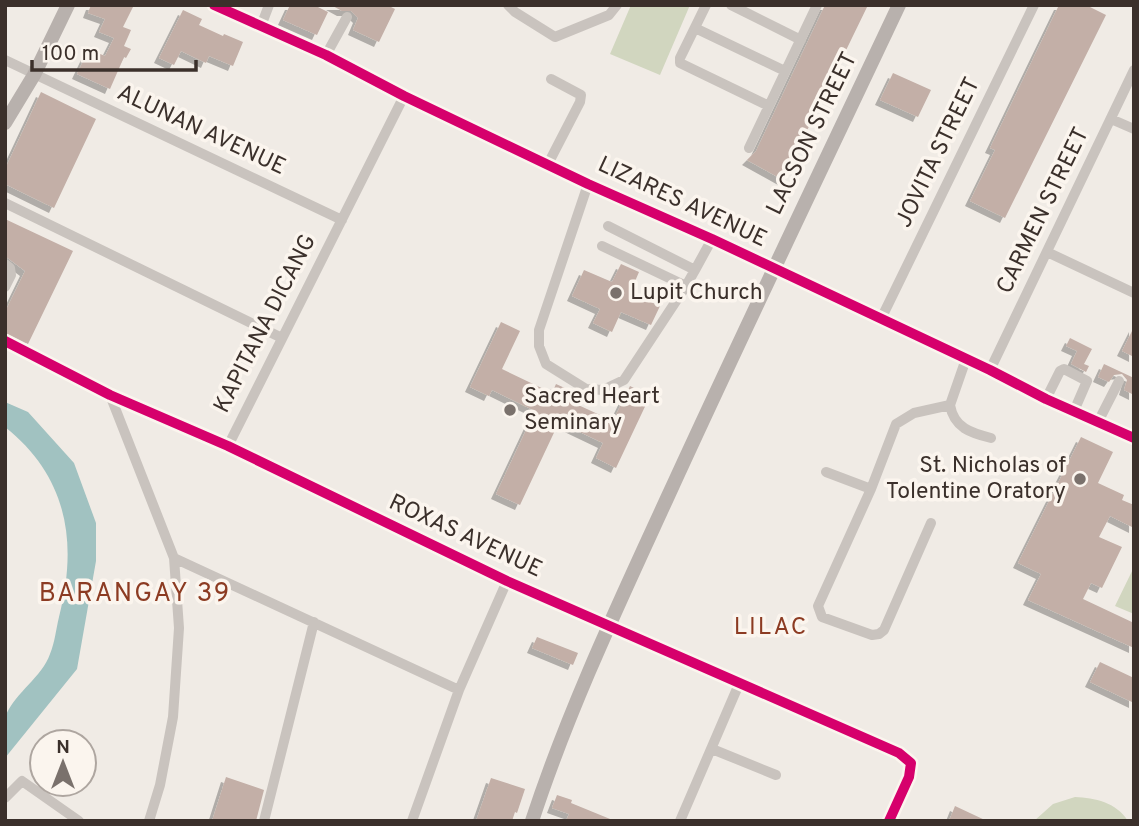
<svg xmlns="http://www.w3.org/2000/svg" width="1139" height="826" font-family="Overpass,sans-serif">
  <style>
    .green { fill: #d1d6bf }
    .water { fill: #a1c2c1 }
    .building { fill: #c3afa7; filter: url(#shadow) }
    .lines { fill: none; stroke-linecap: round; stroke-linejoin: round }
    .minor { stroke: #c9c3be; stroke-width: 10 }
    .major { stroke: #b8b1ad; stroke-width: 14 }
    .cycleway-casing { stroke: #fbf5ee; stroke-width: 15 }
    .cycleway { stroke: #d6006c; stroke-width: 10 }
    .poi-dot { fill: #7a716c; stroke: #fbf5ee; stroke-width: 2.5 }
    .labels { text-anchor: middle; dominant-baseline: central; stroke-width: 7; stroke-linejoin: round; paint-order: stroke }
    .street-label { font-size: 23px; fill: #3b302b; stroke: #fbf5ee }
    .poi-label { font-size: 23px; fill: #3b302b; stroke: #fbf5ee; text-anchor: start }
    .neighbourhood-label { font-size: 24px; letter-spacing: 2px; fill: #8c3b22; stroke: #fbf5ee }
    .quarter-label { font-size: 26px; letter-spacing: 2px; fill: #8c3b22; stroke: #fbf5ee }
  </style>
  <defs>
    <filter id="shadow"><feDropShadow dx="-5" dy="5" stdDeviation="0" flood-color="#0004"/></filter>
  </defs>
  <rect width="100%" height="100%" fill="#f0ebe5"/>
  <path class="green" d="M631 5H690L660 75 610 54Z
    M1134 567V614L1115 606Z
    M1075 797C1095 798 1116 802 1128 821H1034L1053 804Z"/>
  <path class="water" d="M5 402 28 412 74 463 96 523V561L77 669 5 758C5 746 2 725 6 715 16 692 42 677 50 654 55 642 56 629 59 617 78 543 68 477 5 427Z"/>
  <path class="building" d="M91 5H134L123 27 131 30 124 46 131 49 126 58 124 57 110 89 77 74 86 55 90 57 93 51 105 56 114 38 99 32 105 19 88 13Z
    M290 5H314L328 12 317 35 283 20Z
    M331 5H387L395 9 379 42 353 30 358 18 351 11H342Z
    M825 5H868L783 180 747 160 756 151Z
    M1059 5H1086L1106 15 1005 218 970 201 995 150 990 148Z
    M183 10 202 19 199 25 223 36 224 34 243 42 233 66 209 56 206 63 181 51 174 65 159 58Z
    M893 73 931 90 918 117 880 100Z
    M41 92 96 119 54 208 5 184V169Z
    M5 219 73 251 28 344 5 333V312L25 271 5 256Z
    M621 264 639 272 630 293 660 306 651 325 621 312 612 332 593 323 600 309 572 296 584 270 612 282Z
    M501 322 520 331 502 369 552 393 556 384 567 389 563 398 613 421 630 386 650 396 616 468 596 458 603 443 559 422 520 505 496 494 535 411 492 390 489 396 470 387Z
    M1134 327V357L1122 351Z
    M1070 338 1092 349 1084 364 1089 366 1086 372 1071 364 1077 351 1066 346Z
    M1104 364 1134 378V395L1124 390 1127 380 1122 374 1114 375 1109 382 1098 377Z
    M1081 437 1113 452 1098 483 1124 495 1122 500 1134 505V528L1110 516 1099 537 1122 547 1102 588 1091 583 1083 599 1134 623V648L1028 600 1041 574 1018 563Z
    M537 637 578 653 573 665 532 648Z
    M1100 662 1134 678V703L1090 682Z
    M226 777 264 790 256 821H212Z
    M491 778 525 789 517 813 515 812 512 821H476Z
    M557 795 572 800 571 803 615 821H566L569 814 552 808Z
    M955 806 987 821H949Z"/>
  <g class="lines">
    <path class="minor" d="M214 5 326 55 404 96 588 184 712 239 990 370 1046 399 1134 438
      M508 5 515 12 555 37 609 15 617 5
      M706 5 680 58V63L769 106
      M731 5 801 40
      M261 26 269 5
      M695 28 785 71
      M326 55 347 17
      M5 60 342 220
      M1111 119 1134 129
      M749 148 817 5
      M548 164 580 102 581 95 551 79
      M588 184 539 330V346L546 364 586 389 603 390 624 380 686 286
      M5 203 282 338
      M608 226 695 270 712 239
      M602 246 686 286 695 270
      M1047 252 1134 293
      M5 264 10 268 11 275 5 287
      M881 319 1034 5
      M5 341 110 395 228 446 507 581 899 753 911 763 909 777 889 821
      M990 370 1134 70
      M110 395 174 558 179 628 173 717 160 785 149 821
      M1046 399 1060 371 1064 369 1087 381 1074 411
      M950 405C954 428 971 433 991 438
      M1098 422 1119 381
      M228 446 404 96
      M826 472 871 489
      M931 523 884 630 879 634 872 635 822 617 818 606 871 489 896 424 914 413 950 405 966 359
      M174 558 459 690
      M712 749 776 775
      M5 798 22 781 79 821
      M264 821 314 622
      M412 821 459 690 507 581
      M680 821 739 684"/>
    <path class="major" d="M5 123 34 75 68 5
      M532 821C569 708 620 601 669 494 744 330 822 168 899 5"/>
    <g class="cycleway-casing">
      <path id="cycleway" d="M214 5 326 55 404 96 588 184 712 239 990 370 1046 399 1134 438
        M5 341 110 395 228 446 507 581 899 753 911 763 909 777 889 821"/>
    </g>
    <use href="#cycleway" class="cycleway"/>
  </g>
  <g class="poi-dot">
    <circle cx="616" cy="293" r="7"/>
    <circle cx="510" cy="410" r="7"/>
    <circle cx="1080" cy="479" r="7"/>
  </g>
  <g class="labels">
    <g class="street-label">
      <text transform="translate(201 131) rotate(25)">ALUNAN AVENUE</text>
      <text transform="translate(813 134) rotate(-64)">LACSON STREET</text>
      <text transform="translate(939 153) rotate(-64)">JOVITA STREET</text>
      <text transform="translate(682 203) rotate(25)">LIZARES AVENUE</text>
      <text transform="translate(1044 211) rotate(-64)">CARMEN STREET</text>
      <text transform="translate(266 324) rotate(-63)">KAPITANA DICANG</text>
      <text transform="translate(465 537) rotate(25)">ROXAS AVENUE</text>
    </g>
    <g class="poi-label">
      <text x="630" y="293">Lupit Church</text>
      <text x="524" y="397">Sacred Heart<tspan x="524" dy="26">Seminary</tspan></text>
      <text x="1066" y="466" text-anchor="end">St. Nicholas of<tspan x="1066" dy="26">Tolentine Oratory</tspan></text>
    </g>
    <g class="neighbourhood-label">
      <text x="771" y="628">LILAC</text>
    </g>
    <g class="quarter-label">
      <text x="135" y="594">BARANGAY 39</text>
    </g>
  </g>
  <rect width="1139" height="826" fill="none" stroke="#3b302b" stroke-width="14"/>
  <g transform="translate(63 763)"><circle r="33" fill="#fbf5ee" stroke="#aea6a0" stroke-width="2"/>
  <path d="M0-5L12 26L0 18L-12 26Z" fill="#7a716c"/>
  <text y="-10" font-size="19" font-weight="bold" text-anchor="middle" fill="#3b302b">N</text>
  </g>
  <path d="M32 60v10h164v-10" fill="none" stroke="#3b302b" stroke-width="3.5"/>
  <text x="42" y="60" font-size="21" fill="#3b302b" stroke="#fbf5ee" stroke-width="5" paint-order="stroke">100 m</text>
</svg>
